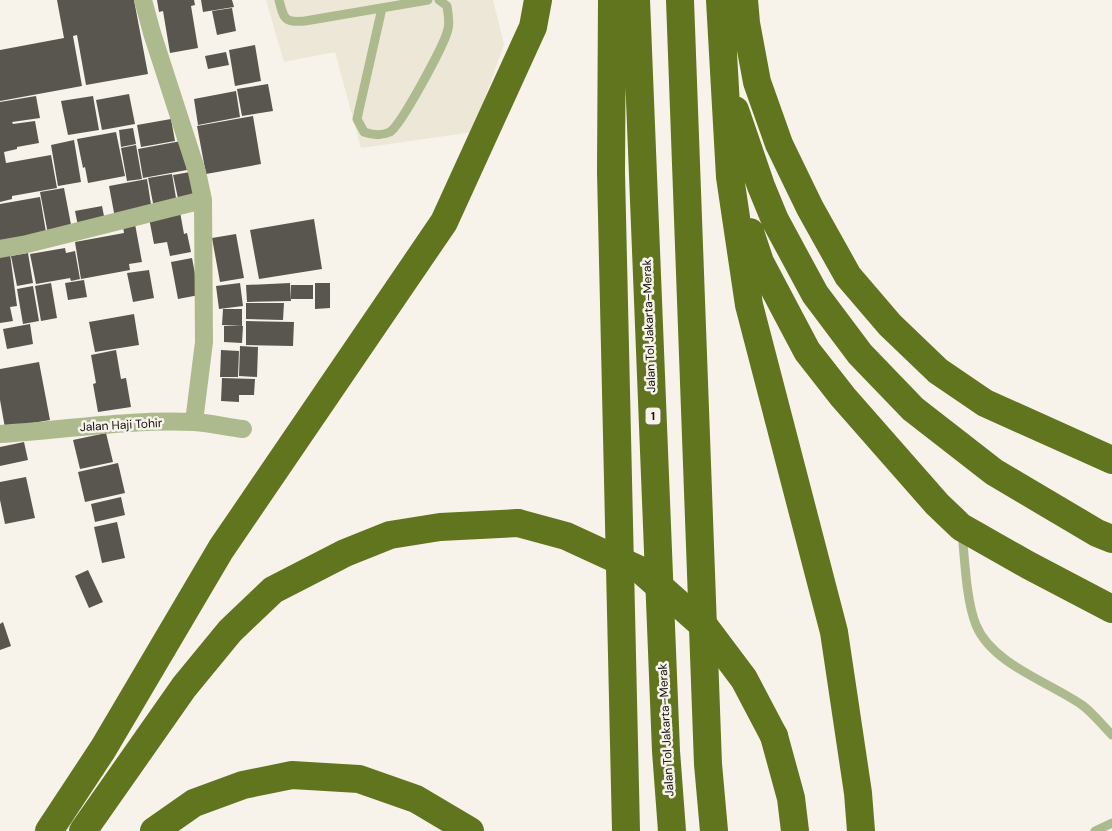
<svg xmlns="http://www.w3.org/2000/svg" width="1112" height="831" font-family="'DM Sans',sans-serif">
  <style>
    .built { fill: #ede7d7 }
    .building { fill: #59564f }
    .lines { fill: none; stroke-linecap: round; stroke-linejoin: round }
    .lane { stroke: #adba8d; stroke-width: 9 }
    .street { stroke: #adba8d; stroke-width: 18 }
    .highway { stroke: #61741e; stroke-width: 28 }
    .highway-bridge { stroke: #61741e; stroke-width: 28 }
    .labels { text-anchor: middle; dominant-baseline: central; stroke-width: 5; stroke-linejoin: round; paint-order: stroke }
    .shield { fill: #f7f3ea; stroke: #55534f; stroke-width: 1 }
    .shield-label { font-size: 11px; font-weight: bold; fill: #100f0c }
    .street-label { font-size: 12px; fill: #100f0c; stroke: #f7f3ea }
  </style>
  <rect width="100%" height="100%" fill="#f7f3ea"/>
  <path class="built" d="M266 0H493L504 44 473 132 361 148 335 52 284 62Z"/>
  <path class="building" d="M57 0H134L148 74 86 85 77 35 73 36 82 86 0 101V50L64 38Z
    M157 0H194L195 5 191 6 198 48 170 53 163 11 159 12Z
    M201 0H232L234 7 203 12Z
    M232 8 236 31 217 35 212 11Z
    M255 45 261 81 235 86 229 50Z
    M226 52 229 65 208 69 205 56Z
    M268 84 273 111 242 116 237 89Z
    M236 91 240 117 198 125 194 99Z
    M129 94 135 124 102 130 96 100Z
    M36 96 40 118 12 122 13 124 35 121 39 143 17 147V149L4 152 6 163 51 155 57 188 12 196V199L0 202V102Z
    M93 96 99 130 68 135 61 101Z
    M253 116 261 164 206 174 197 126Z
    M171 119 175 141 141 147 137 125Z
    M133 128 136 144 121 147 119 130Z
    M116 132 125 176 88 183 85 167 83 168 77 139Z
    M74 140 81 182 58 186 51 145Z
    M181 141 187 170 143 178 138 149Z
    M136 145 142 179 127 181 121 148Z
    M190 172 195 200 179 203 173 175Z
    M172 174 177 204 154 208 148 178Z
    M147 179 152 211 115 218 109 186Z
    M64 188 72 230 48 234 40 192Z
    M40 197 47 238 0 246V204Z
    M102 206 105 221 78 226 75 211Z
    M180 212 184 234 187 233 191 252 170 256 167 242 154 244 149 218Z
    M314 219 322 269 259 279 250 230Z
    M135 224 142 262 129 264 130 270 81 279 75 242 124 233 123 226Z
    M236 234 244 278 220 282 212 238Z
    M65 248 66 253 75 251 80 279 71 281 70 278 36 284 30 254Z
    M28 253 33 283 17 286 11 256Z
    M10 254 17 306 10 307 13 321 0 323V256Z
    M192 258 199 295 178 299 171 262Z
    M149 270 154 298 133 302 127 273Z
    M84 280 87 297 68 300 65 283Z
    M51 283 57 318 41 321 35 286Z
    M240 283 243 306 219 309 216 286Z
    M290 283 291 301 247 302 246 285Z
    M315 283H330V308L315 309Z
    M291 285H313V299H291Z
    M33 286 39 321 23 324 17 289Z
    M246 303H284L283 320 246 319Z
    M223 309H242V326L222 325Z
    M134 314 139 345 95 352 89 322Z
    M246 321 294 322 293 346 246 345Z
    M30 324 33 344 7 349 3 329Z
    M224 326H243L242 343 224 342Z
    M240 346 258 347 257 377 239 376Z
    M116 350 121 379 126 378 131 407 98 412 93 384 96 383 91 355Z
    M221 350 239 351 238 377H220Z
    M39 362 50 420 5 428 0 400V369Z
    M222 378 255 379 254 395H239V402L221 401Z
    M106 433 113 462 80 469 73 440Z
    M24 442 28 460 0 466V447Z
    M118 463 125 493 85 502 78 472Z
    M26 477 35 518 5 524 0 500V482Z
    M121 497 125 515 95 522 91 504Z
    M117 522 125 558 102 563 94 527Z
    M88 570 103 602 89 608 75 576Z
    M3 622 11 646 0 650V624Z"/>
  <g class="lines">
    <path class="lane" d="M279 0C284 19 284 23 305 21L428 0
      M382 8 357 119 364 132C372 135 381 136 390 132 401 125 445 44 448 29 450 22 448 14 447 6L439 0
      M962 533C965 560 966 600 976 625 992 664 1049 682 1082 705 1093 713 1102 725 1112 735
      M1095 831 1112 823"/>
    <path class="street" d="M143 0 152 33 197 172 203 200 204 342 194 422
      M0 249 27 244 203 200
      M0 434C64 430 129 419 194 422 210 423 227 427 243 429"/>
    <path class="highway" d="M612 0 611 172 626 831
      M636 0 666 751 672 831
      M680 0 708 764 714 831
      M720 0 730 177 749 305 834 632 858 793 861 831
      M744 0 746 23 757 82 779 144 810 208 848 276 890 325 938 371 985 403 1112 460
      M735 110 761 186 775 220 815 294 860 354 913 409 994 472 1097 533 1112 539
      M750 232 760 262 807 351 843 397 937 504 961 527 1028 565 1112 609
      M774 736 791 798 795 831
      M49 831 103 749 221 549 444 222 533 27 538 0
      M83 831 184 687 230 631 273 590 345 553 390 535 440 527 518 523
      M154 831 194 803 243 785 292 775 359 779 416 799 470 831"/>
    <path class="highway-bridge" d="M518 523 566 536 642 571 705 627 744 679 774 736"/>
  </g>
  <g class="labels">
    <rect class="shield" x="645.5" y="407.5" width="15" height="17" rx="4"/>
    <g class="shield-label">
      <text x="653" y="416">1</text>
    </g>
    <g class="street-label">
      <text transform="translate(649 326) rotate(-92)">Jalan Tol Jakarta–Merak</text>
      <text transform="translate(121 425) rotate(-3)">Jalan Haji Tohir</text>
      <text transform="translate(666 730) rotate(-93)">Jalan Tol Jakarta–Merak</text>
    </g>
  </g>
</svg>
